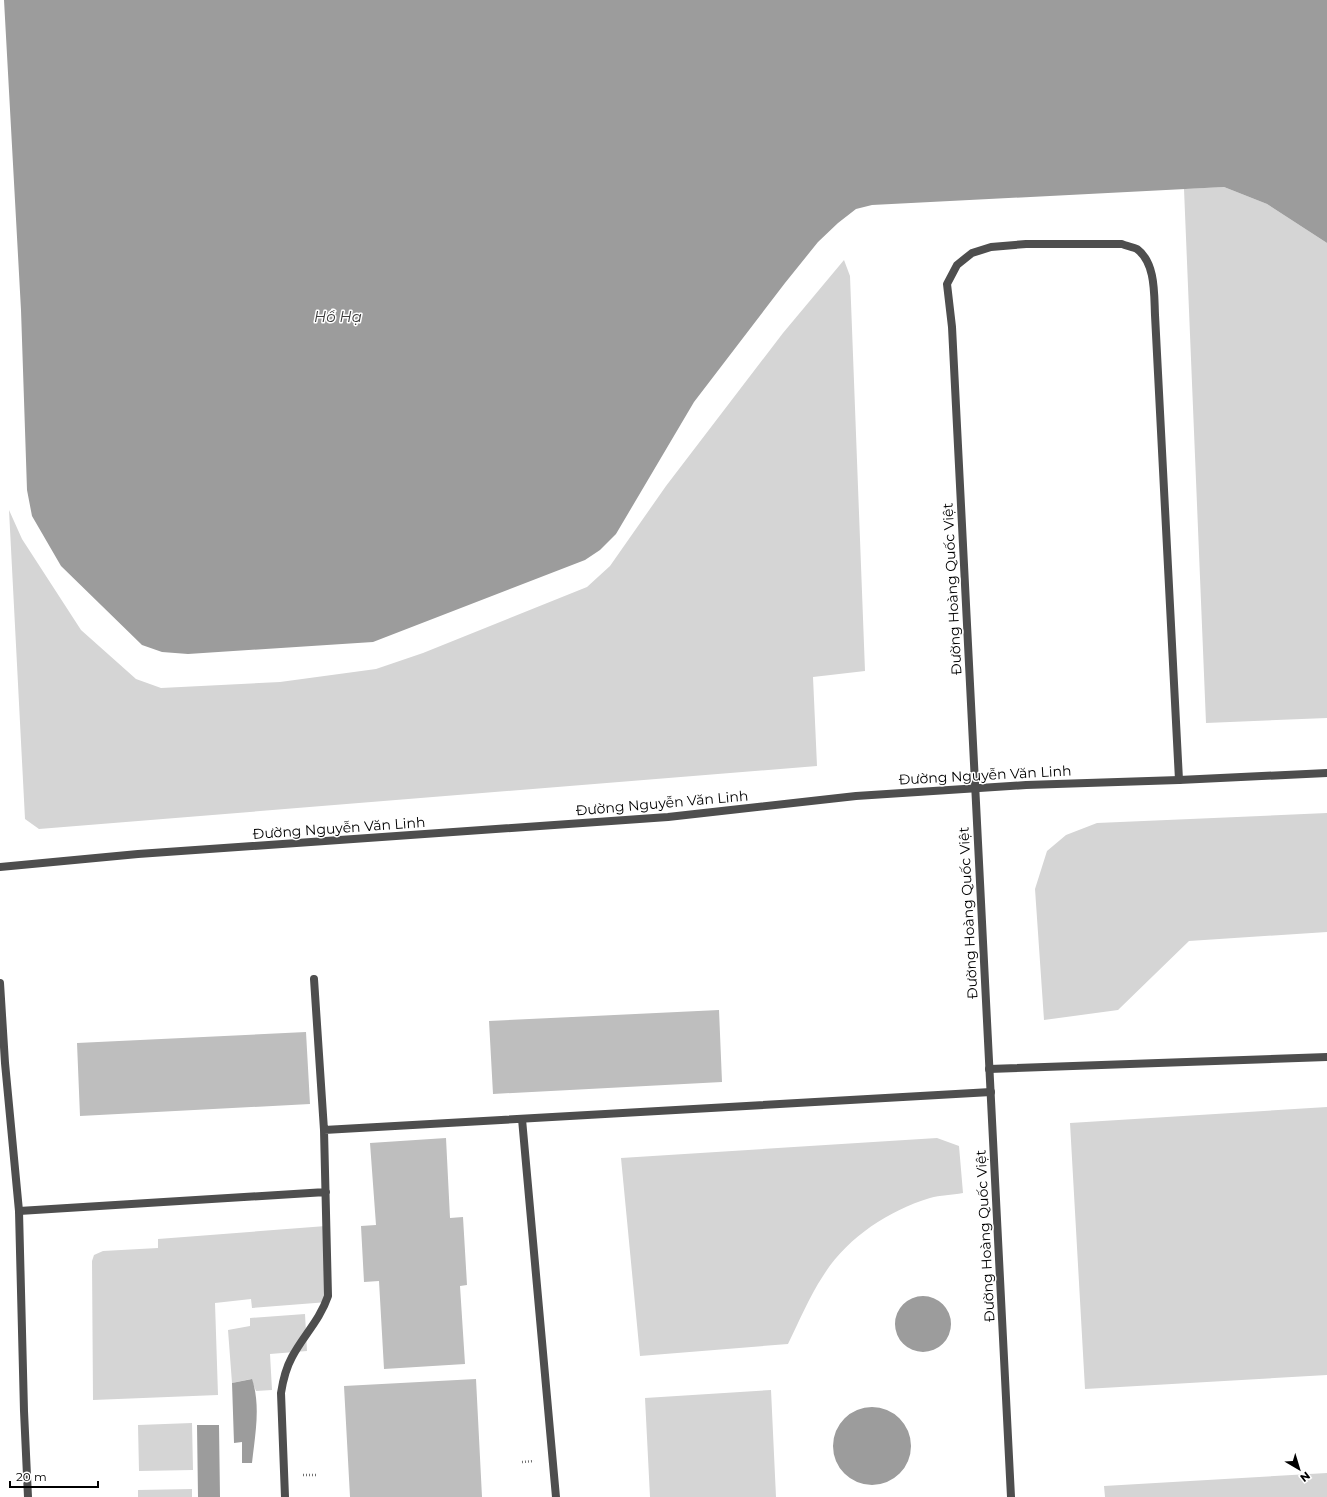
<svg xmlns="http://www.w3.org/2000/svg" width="1327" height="1497" font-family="Montserrat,sans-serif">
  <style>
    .green { fill: #d5d5d5 }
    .water { fill: #9c9c9c }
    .building { fill: #bebebe }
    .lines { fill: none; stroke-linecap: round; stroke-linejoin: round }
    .path { stroke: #707070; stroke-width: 2.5; stroke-dasharray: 1 2; stroke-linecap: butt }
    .service { stroke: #4e4e4e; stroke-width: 8 }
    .minor { stroke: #4e4e4e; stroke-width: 8 }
    .tertiary { stroke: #4e4e4e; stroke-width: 8 }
    .labels { text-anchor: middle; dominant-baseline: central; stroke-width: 3; stroke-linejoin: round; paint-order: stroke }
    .street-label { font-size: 14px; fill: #000; stroke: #fff }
    .water-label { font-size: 15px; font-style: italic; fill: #3d3d3d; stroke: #fff }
  </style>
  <rect width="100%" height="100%" fill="#fff"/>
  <path class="green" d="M1224 187 1267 204 1327 243V718L1206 723 1184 189Z
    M844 260 850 276 865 671 813 677 817 766 39 829 25 819 9 510 22 539 81 630 136 679 161 688 280 682 376 669 423 653 587 587 610 566 666 486 783 333Z
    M1327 813V932L1189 941 1118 1010 1044 1020 1035 889 1047 851 1066 835 1097 823Z
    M1327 1107V1375L1085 1389 1070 1123Z
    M937 1138 959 1146 963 1193C952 1195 940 1195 930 1198 887 1211 846 1239 823 1276 809 1297 799 1322 788 1344L640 1356 621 1158Z
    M326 1226 328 1302 252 1308 251 1299 215 1303 218 1395 93 1400 92 1261 94 1255 103 1251 158 1248V1239Z
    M305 1314 307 1351 270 1354 272 1390 256 1391 251 1379 232 1383 228 1330 250 1326V1318Z
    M771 1390 776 1497H650L645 1398Z
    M192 1423 193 1470 139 1471 138 1425Z
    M1327 1473V1497H1105L1104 1486Z
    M192 1489V1497H138V1490Z"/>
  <path class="water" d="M4 0H1327V243L1267 204 1224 187 872 205 856 209 838 223 818 242 785 283 694 402 616 534 600 550 585 560 373 642 188 654 162 652 142 645 61 566 32 516 27 490 21 310Z
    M895 1324a28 28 0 1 1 56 0a28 28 0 1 1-56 0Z
    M252 1379C261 1406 255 1435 252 1463H242V1442L234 1443 232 1383Z
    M833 1446a39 39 0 1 1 78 0a39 39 0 1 1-78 0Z
    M197 1425H219L220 1497H198Z"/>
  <path class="building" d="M719 1010 722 1082 493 1094 489 1021Z
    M306 1032 310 1104 80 1116 77 1043Z
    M446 1138 450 1218 463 1217 467 1285 460 1286 465 1364 384 1369 379 1281 364 1282 361 1226 376 1225 370 1143Z
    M476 1379 482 1497H350L344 1386Z"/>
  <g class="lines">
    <path class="path" d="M522 1462 534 1461
      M303 1475H316"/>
    <path class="service" d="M989 1069 1327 1057
      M522 1119 556 1497
      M324 1130 991 1092
      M19 1211 326 1192
      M285 1497 281 1393C283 1380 286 1368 292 1357 303 1336 320 1320 328 1296L324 1130 314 979"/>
    <path class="minor" d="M0 983 5 1063 19 1211 24 1411 28 1497
      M1011 1497 952 327 947 284 957 265 972 253 991 247 1026 244H1122C1126 246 1133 247 1137 249 1156 263 1154 295 1155 315L1179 780"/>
    <path class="tertiary" d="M0 867 138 854 668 817 856 796 1026 785 1179 780 1327 773"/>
  </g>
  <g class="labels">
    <g class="street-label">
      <text transform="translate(952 589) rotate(-93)">Đường Hoàng Quốc Việt</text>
      <text transform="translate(985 775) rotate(-3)">Đường Nguyễn Văn Linh</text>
      <text transform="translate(662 803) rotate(-5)">Đường Nguyễn Văn Linh</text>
      <text transform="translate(339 828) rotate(-4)">Đường Nguyễn Văn Linh</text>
      <text transform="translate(968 913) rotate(-93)">Đường Hoàng Quốc Việt</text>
      <text transform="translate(985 1236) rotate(-93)">Đường Hoàng Quốc Việt</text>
    </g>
    <g class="water-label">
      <text x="338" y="316">Hồ Hạ</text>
    </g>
  </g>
  <g transform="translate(1299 1469) rotate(142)" stroke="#ffffff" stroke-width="3" paint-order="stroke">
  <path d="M0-3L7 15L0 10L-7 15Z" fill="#000000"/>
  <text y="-6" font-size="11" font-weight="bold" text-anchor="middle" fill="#000000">N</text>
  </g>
  <path d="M10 1481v6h88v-6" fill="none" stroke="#000000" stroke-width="2"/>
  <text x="16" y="1481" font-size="12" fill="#000000" stroke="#ffffff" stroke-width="3" paint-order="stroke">20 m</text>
</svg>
